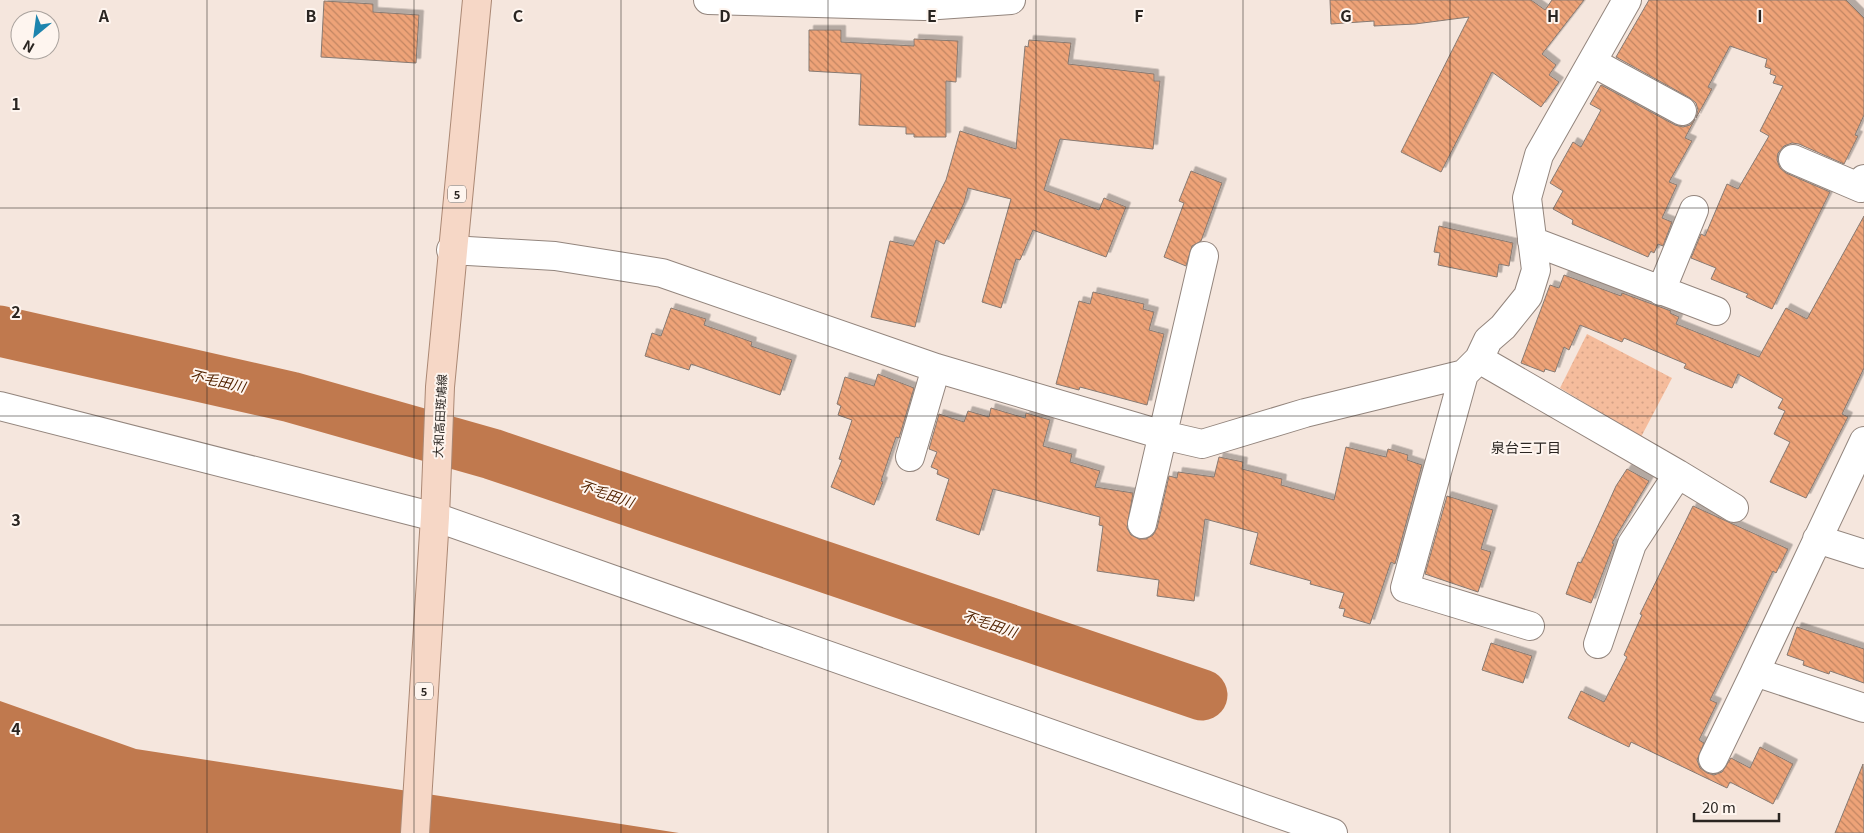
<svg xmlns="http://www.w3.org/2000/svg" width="1864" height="833" font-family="Georgia,'Noto Sans JP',serif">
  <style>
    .park { fill: url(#park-dots) }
    .water { fill: #c0794e }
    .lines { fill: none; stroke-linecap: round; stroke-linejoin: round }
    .river { stroke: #c0794e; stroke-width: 51 }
    .building { fill: url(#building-back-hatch); stroke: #877a72; filter: url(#shadow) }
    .minor-casing { stroke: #93857d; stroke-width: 30 }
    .tertiary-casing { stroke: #93857d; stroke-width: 30 }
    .primary-casing { stroke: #ab8874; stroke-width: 30 }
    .minor { stroke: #fff; stroke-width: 28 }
    .tertiary { stroke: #fff; stroke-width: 28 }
    .primary { stroke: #f6d7c6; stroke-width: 28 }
    .grid { fill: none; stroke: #2a2521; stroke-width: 1; stroke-opacity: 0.55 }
    .labels { text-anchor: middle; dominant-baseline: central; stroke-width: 4; stroke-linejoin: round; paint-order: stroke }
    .shield { fill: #fef5ef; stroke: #6a635f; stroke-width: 1 }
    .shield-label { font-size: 11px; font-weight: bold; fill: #2a2521 }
    .street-label { font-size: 12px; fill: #2a2521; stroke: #fef5ef }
    .water-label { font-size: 14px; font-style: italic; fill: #542503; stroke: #fef5ef }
    .neighbourhood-label { font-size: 14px; fill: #2a2521; stroke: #fef5ef }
    .grid-label { font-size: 16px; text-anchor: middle; font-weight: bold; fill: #2a2521; stroke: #fef5ef; stroke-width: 4; stroke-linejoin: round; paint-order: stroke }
  </style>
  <defs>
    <pattern id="park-dots" width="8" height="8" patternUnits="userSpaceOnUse" patternTransform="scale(1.25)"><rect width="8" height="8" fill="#f5bc9c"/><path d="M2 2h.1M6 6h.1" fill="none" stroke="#d2a186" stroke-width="1.8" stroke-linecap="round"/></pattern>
    <pattern id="building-back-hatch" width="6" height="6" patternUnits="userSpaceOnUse" patternTransform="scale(1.25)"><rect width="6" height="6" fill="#eea378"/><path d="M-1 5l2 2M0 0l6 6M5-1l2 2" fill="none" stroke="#c18562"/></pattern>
    <filter id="shadow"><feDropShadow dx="4.5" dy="-4.5" stdDeviation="0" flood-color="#0004"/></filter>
  </defs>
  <rect width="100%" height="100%" fill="#f5e6dd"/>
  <path class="park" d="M1587 334 1672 378 1641 437 1560 388Z"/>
  <path class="water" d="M0 701 136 749 679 833H0Z"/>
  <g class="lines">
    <path class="river" d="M0 331 291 397 492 454 1202 695"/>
  </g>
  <path class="building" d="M1330 0H1531L1545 10 1552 0H1584L1542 54 1556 65 1549 75 1559 82 1541 107 1492 72 1441 172 1401 152 1469 17 1415 24 1374 26V21L1331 24Z
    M1649 0H1846L1864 18V115L1855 135 1858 136 1844 164 1799 144 1792 143 1784 146 1778 153 1777 160 1780 168 1786 173 1830 192 1772 309 1746 297 1748 294 1711 279 1716 268 1691 258 1701 234 1705 236 1727 184 1738 189 1769 136 1760 131 1783 86 1773 83 1776 76 1770 74 1771 69 1765 67 1767 59 1730 46 1708 87 1712 89 1696 118 1698 110 1696 103 1690 98 1616 57Z
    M324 1 373 4V12L419 15 416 63 321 57Z
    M809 30H841V42L914 46V39L958 41 956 82 946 81V137H914V134H906V127L859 125 861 74 809 71Z
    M1029 40 1071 43 1068 64 1154 74V81H1160L1153 149 1060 139 1044 190 1099 210 1104 198 1126 207 1106 257 1033 230 1020 260 1016 259 1001 308 982 302 1011 199 968 188 964 203 944 244 936 240 915 327 871 317 890 241 913 246 946 180 960 131 1016 149 1025 46 1028 47Z
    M1601 85 1675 125 1683 127 1690 125 1695 119 1685 138 1692 141 1669 182 1677 185 1662 218 1672 222 1663 246 1658 244 1654 253 1651 251 1648 257 1572 224 1573 220 1553 209 1563 191 1550 183 1573 142 1581 147 1601 110 1590 104Z
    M1191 171 1222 183 1201 241 1192 246 1186 266 1164 257 1184 203 1179 201Z
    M1864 216V368L1842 414 1848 417 1806 498 1770 482 1790 442 1774 434 1785 411 1778 408 1783 399 1738 374 1732 388 1684 368 1686 364 1624 338 1622 342 1580 325 1569 350 1564 347 1555 372 1545 369 1544 372 1521 363 1550 285 1559 288 1564 275 1621 296 1622 293 1671 311 1670 313 1679 317 1676 324 1759 357 1786 308 1807 319Z
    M1439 226 1513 243 1509 266 1499 264 1497 277 1438 265 1440 253 1434 252Z
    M1093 292 1144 304 1143 309 1154 312 1149 330 1164 334 1147 405 1080 387 1079 390 1056 384 1079 301 1090 304Z
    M671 308 706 319 704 325 752 342 751 346 792 360 780 395 691 364 689 370 645 356 652 333 661 336Z
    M878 374 914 388 899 438 896 437 881 481 883 482 874 505 831 487 842 460 839 459 852 420 838 415 841 406 837 404 845 377 874 386Z
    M991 408 1025 418 1026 413 1050 420 1043 446 1072 454 1070 462 1100 471 1095 487 1133 493 1127 528 1131 535 1139 539H1146L1153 535 1157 528 1169 476 1177 478 1178 472 1214 477 1219 457 1243 462 1242 469 1282 479 1281 485 1334 500 1346 447 1386 457 1388 449 1408 455 1407 460 1422 465 1395 564 1391 562 1370 624 1343 616 1345 609 1339 608 1344 593 1310 584 1311 581 1250 564 1258 533 1205 519 1194 601 1157 596 1159 580 1097 571 1103 526 1099 525 1100 517 993 489 979 535 936 520 949 479 937 474 938 470 931 467 937 452 929 449 939 414 964 422 968 411 989 417Z
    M1627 469 1649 481 1612 543 1614 544 1591 603 1566 594 1578 562 1581 563 1616 486Z
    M1447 496 1493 510 1481 549 1491 552 1478 592 1425 574Z
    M1693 506 1788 549 1776 573 1773 571 1710 700 1717 703 1699 740 1704 743 1697 760 1700 768 1707 773 1714 775 1722 772 1731 758 1750 768 1760 747 1793 764 1773 804 1730 782 1727 788 1631 742 1629 747 1568 718 1581 691 1604 702 1627 657 1624 655 1642 615 1640 614Z
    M1797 627 1864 649V683L1830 671 1829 674 1803 665 1804 661 1787 655Z
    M1491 643 1532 656 1523 683 1482 670Z
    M1863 764 1864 833H1835Z"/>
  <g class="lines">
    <g class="minor-casing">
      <path id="minor" d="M708 0 924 6 1011 0
        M1592 62 1682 111
        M1793 159 1861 188 1864 179
        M1532 241 1716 311
        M451 250 555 256 662 273 936 368 1163 435 1202 444 1305 413 1464 374
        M1661 291 1694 210
        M1479 359 1678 474 1632 544 1598 644
        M1864 441 1755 672 1864 708
        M910 457 936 368
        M1678 474 1734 508
        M1142 524 1204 256
        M1817 539 1864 554
        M1530 626 1405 588 1464 374 1479 359 1488 340 1503 327 1528 296 1536 270 1527 198 1539 155 1627 0
        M1713 759 1755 672"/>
    </g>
    <g class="tertiary-casing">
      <path id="tertiary" d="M0 406 435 517 1333 833"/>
    </g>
    <g class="primary-casing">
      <path id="primary" d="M415 833 435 517 440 387 477 0"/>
    </g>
    <use href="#minor" class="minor"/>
    <use href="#tertiary" class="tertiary"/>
    <use href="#primary" class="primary"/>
  </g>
  <path class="grid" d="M207 0V833M414 0V833M621 0V833M828 0V833M1036 0V833M1243 0V833M1450 0V833M1657 0V833M0 208H1864M0 416H1864M0 625H1864"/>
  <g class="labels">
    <g class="shield">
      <rect x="448" y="185.5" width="18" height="17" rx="4"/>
      <rect x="415" y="682.5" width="18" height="17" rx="4"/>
    </g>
    <g class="shield-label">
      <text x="457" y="194">5</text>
      <text x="424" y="691">5</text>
    </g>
    <g class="street-label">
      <text transform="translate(439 416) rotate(-87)">大和高田斑鳩線</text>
    </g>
    <g class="water-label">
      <text transform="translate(218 380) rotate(13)">不毛田川</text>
      <text transform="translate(607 493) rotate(19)">不毛田川</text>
      <text transform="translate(990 623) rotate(19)">不毛田川</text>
    </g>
    <g class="neighbourhood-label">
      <text x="1526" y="447">泉台三丁目</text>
    </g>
  </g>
  <g class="grid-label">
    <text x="104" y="22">A</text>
    <text x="311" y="22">B</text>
    <text x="518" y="22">C</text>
    <text x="725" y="22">D</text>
    <text x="932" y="22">E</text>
    <text x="1139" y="22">F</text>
    <text x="1346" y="22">G</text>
    <text x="1553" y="22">H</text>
    <text x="1760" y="22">I</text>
    <text x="16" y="110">1</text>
    <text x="16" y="318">2</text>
    <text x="16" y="526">3</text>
    <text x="16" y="735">4</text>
  </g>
  <g transform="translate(35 35) rotate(209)"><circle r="24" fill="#fef5ef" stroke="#a9a29d"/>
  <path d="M0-4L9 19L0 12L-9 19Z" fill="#1d84ae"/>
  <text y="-8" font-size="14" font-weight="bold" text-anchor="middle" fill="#2a2521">N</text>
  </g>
  <path d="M1694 813v8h85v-8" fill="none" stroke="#2a2521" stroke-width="2.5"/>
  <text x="1702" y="813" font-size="15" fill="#2a2521" stroke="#fef5ef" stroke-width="4" paint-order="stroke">20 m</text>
</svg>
